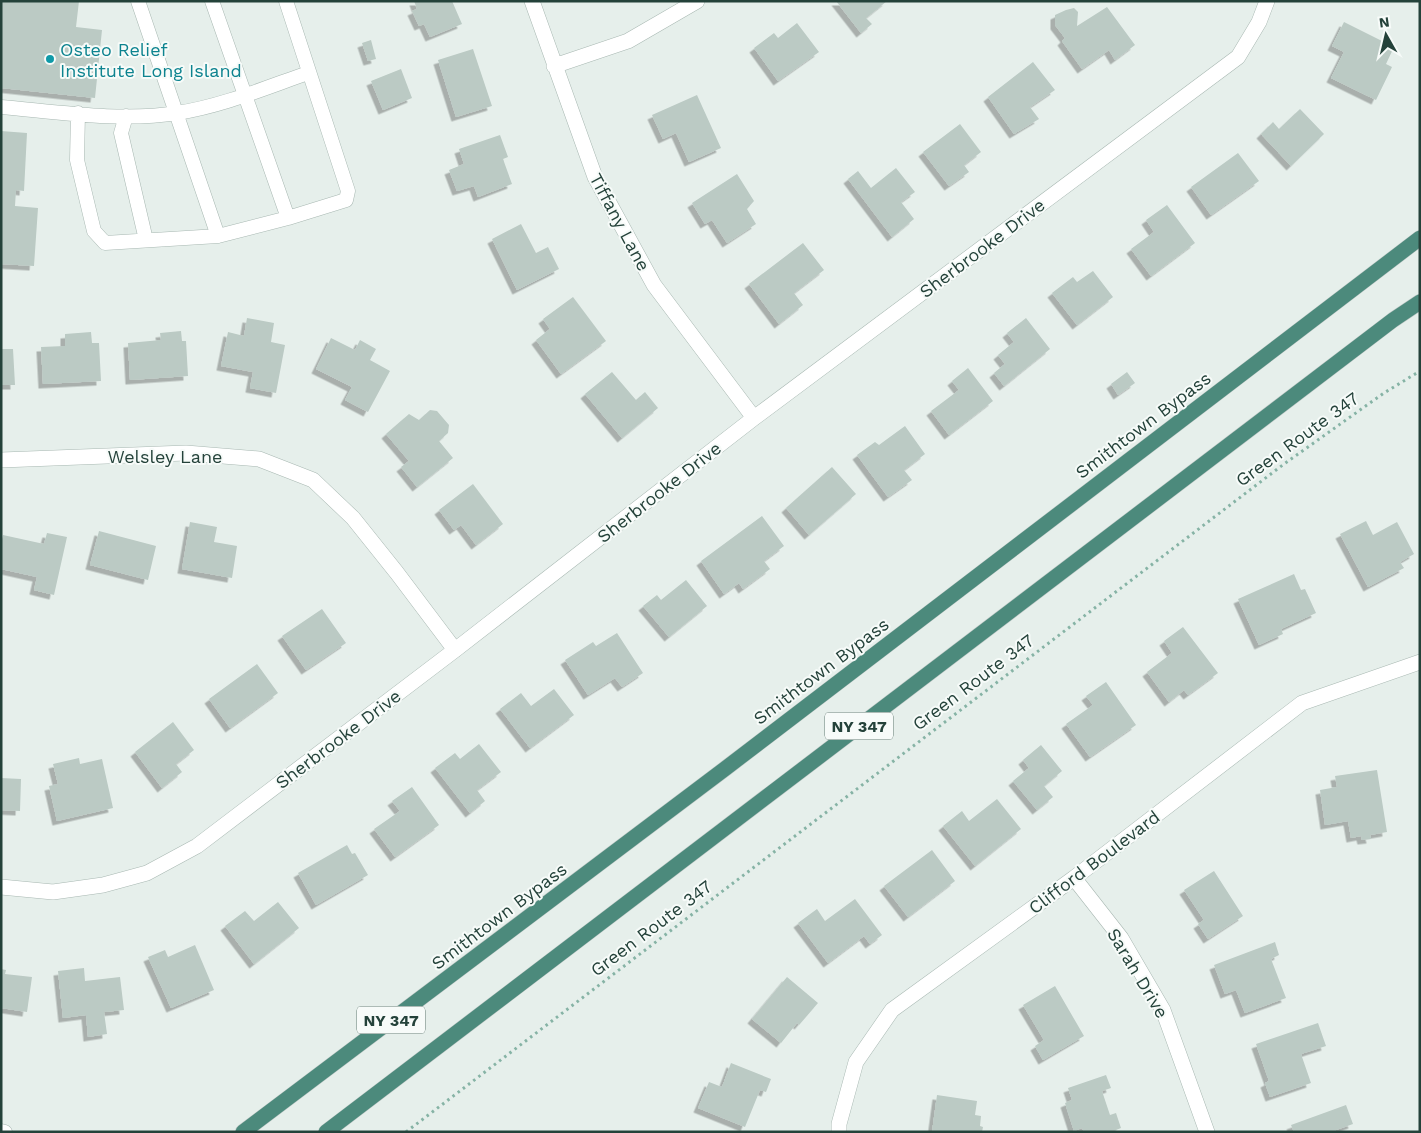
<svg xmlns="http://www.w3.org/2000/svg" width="1421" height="1133" font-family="'Work Sans',sans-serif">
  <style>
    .building { fill: #bbcac4; filter: url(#shadow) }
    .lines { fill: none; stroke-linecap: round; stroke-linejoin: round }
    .service-casing { stroke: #a8b8b2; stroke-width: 15 }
    .minor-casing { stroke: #a8b8b2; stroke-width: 16 }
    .trunk-casing { stroke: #c2cac8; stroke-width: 16 }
    .path { stroke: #86b3a5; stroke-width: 3; stroke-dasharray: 2.5 4; stroke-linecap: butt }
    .service { stroke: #fff; stroke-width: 14 }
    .minor { stroke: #fff; stroke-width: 15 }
    .trunk { stroke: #4c8a7c; stroke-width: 15 }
    .culture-dot { fill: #0f9aa8; stroke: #f7fbf9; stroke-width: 2 }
    .labels { text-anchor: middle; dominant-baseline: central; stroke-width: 4; stroke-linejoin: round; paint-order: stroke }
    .shield { fill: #f7fbf9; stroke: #637a73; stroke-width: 1 }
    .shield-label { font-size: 16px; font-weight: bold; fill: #24423a }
    .culture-label { font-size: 18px; fill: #0d838f; stroke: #f7fbf9; text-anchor: start }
    .street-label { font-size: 18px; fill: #24423a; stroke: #f7fbf9 }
  </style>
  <defs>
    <filter id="shadow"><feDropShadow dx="-4.5" dy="4.5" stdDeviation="0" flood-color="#0004"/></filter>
  </defs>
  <rect width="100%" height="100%" fill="#e6efeb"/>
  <path class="building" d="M1 1H79L76 27 102 30 95 98 1 88Z
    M414 1H452L462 24 430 37 424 24 419 26 412 11 417 9Z
    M836 1H887L866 18 872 24 861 33Z
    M1107 7 1135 45 1115 60 1109 50 1082 69 1062 41 1065 38 1055 25V15L1066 10 1074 8 1078 12 1077 26Z
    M1344 22 1394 47 1386 64 1392 67 1376 100 1331 78 1344 52 1332 46Z
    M797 23 819 52 778 81 754 48 774 33 778 38Z
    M371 40 376 59 368 61 362 43Z
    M473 49 492 106 456 117 438 60Z
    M1033 62 1055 90 1030 107 1039 119 1014 134 988 97Z
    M401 69 412 98 383 110 371 81Z
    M697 95 721 148 689 162 676 133 663 139 652 115Z
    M1300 109 1324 134 1291 166 1261 134 1273 122 1279 129Z
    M960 124 981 152 964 165 969 172 949 186 923 152Z
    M1 131 27 133 24 191 16 190 15 206 38 208 34 266 1 264Z
    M500 135 508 157 503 159 512 184 478 197 474 186 457 191 449 170 464 164 459 149Z
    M1238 153 1259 181 1211 215 1191 187Z
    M896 168 915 192 901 202 914 219 892 237 848 179 858 171 871 188Z
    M737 174 754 201 747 209 756 224 727 243 712 220 705 224 692 203Z
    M1167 205 1195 243 1151 276 1131 249 1154 232 1146 220Z
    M521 224 536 253 548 247 559 269 517 290 492 239Z
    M803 243 824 270 794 293 803 305 779 324 749 284Z
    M1093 271 1113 297 1077 325 1052 293 1073 277 1077 282Z
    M573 297 606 341 561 374 536 340 550 329 543 319Z
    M247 318 274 323 271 342 285 345 276 393 250 388 253 372 221 366 228 332 244 336Z
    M1026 318 1050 349 1004 386 994 373 1005 364 998 355 1014 342 1007 333Z
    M181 331 182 341H186L188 376 130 380 128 343 161 340 160 333Z
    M91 332 92 343H99L101 381 43 384 41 347 65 346V334Z
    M331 338 355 350 360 340 376 349 370 360 390 371 368 412 345 400 352 387 316 369Z
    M1 349H13L15 385H1Z
    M968 368 993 401 949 435 931 411 959 390 952 381Z
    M612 372 636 400 645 392 658 408 622 438 585 394Z
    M1127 372 1135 383 1118 395 1111 384Z
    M430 410 437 411 449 425 448 433 439 441 453 458 417 487 401 467 409 461 386 434 409 414 419 420Z
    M905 426 925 454 904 470 912 480 888 497 857 455 875 442 879 445Z
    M832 467 856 494 809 535 786 508Z
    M473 484 503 524 476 545 461 525 454 530 439 510Z
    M762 516 784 546 764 561 770 569 743 589 739 583 724 594 701 561Z
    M1366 521 1373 535 1397 522 1414 554 1400 562 1404 568 1368 587 1340 534Z
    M190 522 217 527 214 542 237 546 232 578 182 569Z
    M99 531 156 546 148 580 90 565Z
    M47 533 67 537 54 595 34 590 37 577 1 569V543L3 535 44 544Z
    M1294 574 1301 590 1305 589 1316 613 1281 629 1283 634 1259 645 1238 599Z
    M686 580 707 606 669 637 643 606 657 595 661 600Z
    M322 609 346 643 306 670 282 636Z
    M1183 627 1218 673 1188 695 1184 690 1169 702 1147 672 1172 653 1164 641Z
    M617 633 643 673 622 687 615 678 588 695 565 660 593 642 596 646Z
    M257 664 278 693 230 728 209 699Z
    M1106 682 1136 725 1090 757 1066 724 1093 705 1086 696Z
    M554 689 574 715 530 748 500 709 521 693 531 706Z
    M173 722 194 750 176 764 182 772 162 788 135 752Z
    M479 744 501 772 477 790 485 801 470 813 435 768 455 753 460 759Z
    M1041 745 1062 771 1044 786 1053 797 1037 810 1013 781 1029 768 1023 760Z
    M79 758 80 764 102 759 113 808 57 821 49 786 58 784 53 764Z
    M1377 770 1387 832 1370 835 1371 839 1362 840 1361 836 1351 838 1348 821 1325 825 1320 790 1337 787 1335 776Z
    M1 778 21 779 20 811 1 810Z
    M412 787 439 825 395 857 374 829 400 811 392 801Z
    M997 799 1021 829 975 866 943 826 962 811 969 821Z
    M347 845 352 854 355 853 368 875 316 905 298 873Z
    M932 850 955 881 908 917 884 886Z
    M1214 871 1243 916 1208 939 1198 924 1204 920 1184 890Z
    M855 899 882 935 870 944 864 936 828 963 798 923 817 909 825 921Z
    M278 902 299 928 254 964 225 926 245 911 254 921Z
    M1275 942 1279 955 1271 959 1286 998 1245 1013 1236 990 1225 994 1214 965Z
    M195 945 214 990 171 1008 148 957 165 950 168 957Z
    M84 968 85 981 120 977 124 1010 104 1012 107 1034 88 1037 86 1015 63 1018 58 971Z
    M1 969 6 970 5 974 32 977 27 1012 1 1008Z
    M787 977 818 1003 799 1025 797 1023 781 1043 752 1019Z
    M1055 986 1084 1036 1043 1060 1035 1046 1044 1040 1023 1005Z
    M1318 1023 1326 1046 1301 1054 1311 1083 1270 1097 1265 1083 1269 1081 1256 1044Z
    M731 1063 771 1079 766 1092 760 1090 745 1127 698 1108 709 1082 722 1087Z
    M1106 1075 1111 1088 1102 1091 1110 1115 1116 1113 1121 1128 1111 1132H1084L1082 1128 1074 1131 1065 1103 1072 1100 1068 1088Z
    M937 1095 977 1101 975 1115 981 1116 980 1126 983 1127 982 1132H932Z
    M1346 1105 1353 1124 1336 1130V1132H1294L1291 1125Z"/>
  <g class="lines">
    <g class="service-casing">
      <path id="service" d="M138 1 218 236
        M212 1 288 218
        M1 107C58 112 121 122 177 113 222 106 265 88 308 73
        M78 113 77 160 94 231 105 243 218 236 288 218 346 200 348 191 286 1
        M126 116 121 133 146 240
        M1 1131 5 1132"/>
    </g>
    <g class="minor-casing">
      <path id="minor" d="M532 1 595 177 654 285 754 418
        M554 66 628 41 697 1
        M1 460 186 453 259 459 313 480 353 518 397 573 455 650
        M1074 878 1121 938 1163 1010 1207 1132
        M1 887 53 892 103 885 147 873 197 846 455 650 754 418 1238 57 1259 22 1267 1
        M839 1132V1124L856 1062 892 1010 1074 878 1302 703 1420 662"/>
    </g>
    <g class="trunk-casing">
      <path id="trunk" d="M243 1132 726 768 1420 238
        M326 1132 1393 320 1420 302"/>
    </g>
    <path class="path" d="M406 1132 1284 464 1384 393 1420 371"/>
    <use href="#service" class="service"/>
    <use href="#minor" class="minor"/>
    <use href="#trunk" class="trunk"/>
  </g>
  <circle class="culture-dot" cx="50" cy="59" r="5"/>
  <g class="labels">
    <g class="shield">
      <rect x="825" y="712.5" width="68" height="27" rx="4"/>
      <rect x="357" y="1006.5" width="68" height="27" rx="4"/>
    </g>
    <g class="shield-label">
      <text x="859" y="726">NY 347</text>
      <text x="391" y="1020">NY 347</text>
    </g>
    <g class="culture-label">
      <text x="60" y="49">Osteo Relief<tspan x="60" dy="21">Institute Long Island</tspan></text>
    </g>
    <g class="street-label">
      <text transform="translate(620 222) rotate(62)">Tiffany Lane</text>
      <text transform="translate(982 248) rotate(-37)">Sherbrooke Drive</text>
      <text transform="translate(1143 425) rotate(-37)">Smithtown Bypass</text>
      <text transform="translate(1297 439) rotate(-36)">Green Route 347</text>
      <text x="165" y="456">Welsley Lane</text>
      <text transform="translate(659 492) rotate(-38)">Sherbrooke Drive</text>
      <text transform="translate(821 671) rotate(-37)">Smithtown Bypass</text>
      <text transform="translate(973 682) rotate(-37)">Green Route 347</text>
      <text transform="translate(338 739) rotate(-37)">Sherbrooke Drive</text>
      <text transform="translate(1094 862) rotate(-37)">Clifford Boulevard</text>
      <text transform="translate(499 916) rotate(-37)">Smithtown Bypass</text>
      <text transform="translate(651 928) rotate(-37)">Green Route 347</text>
      <text transform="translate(1138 973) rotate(59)">Sarah Drive</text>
    </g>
  </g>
  <rect width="1421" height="1133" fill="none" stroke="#24423a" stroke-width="5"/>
  <g transform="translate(1386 35) rotate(352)" stroke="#f7fbf9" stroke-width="4" paint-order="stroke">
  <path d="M0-4L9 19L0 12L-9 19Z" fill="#24423a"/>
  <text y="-8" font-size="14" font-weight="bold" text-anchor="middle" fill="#24423a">N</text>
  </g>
</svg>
